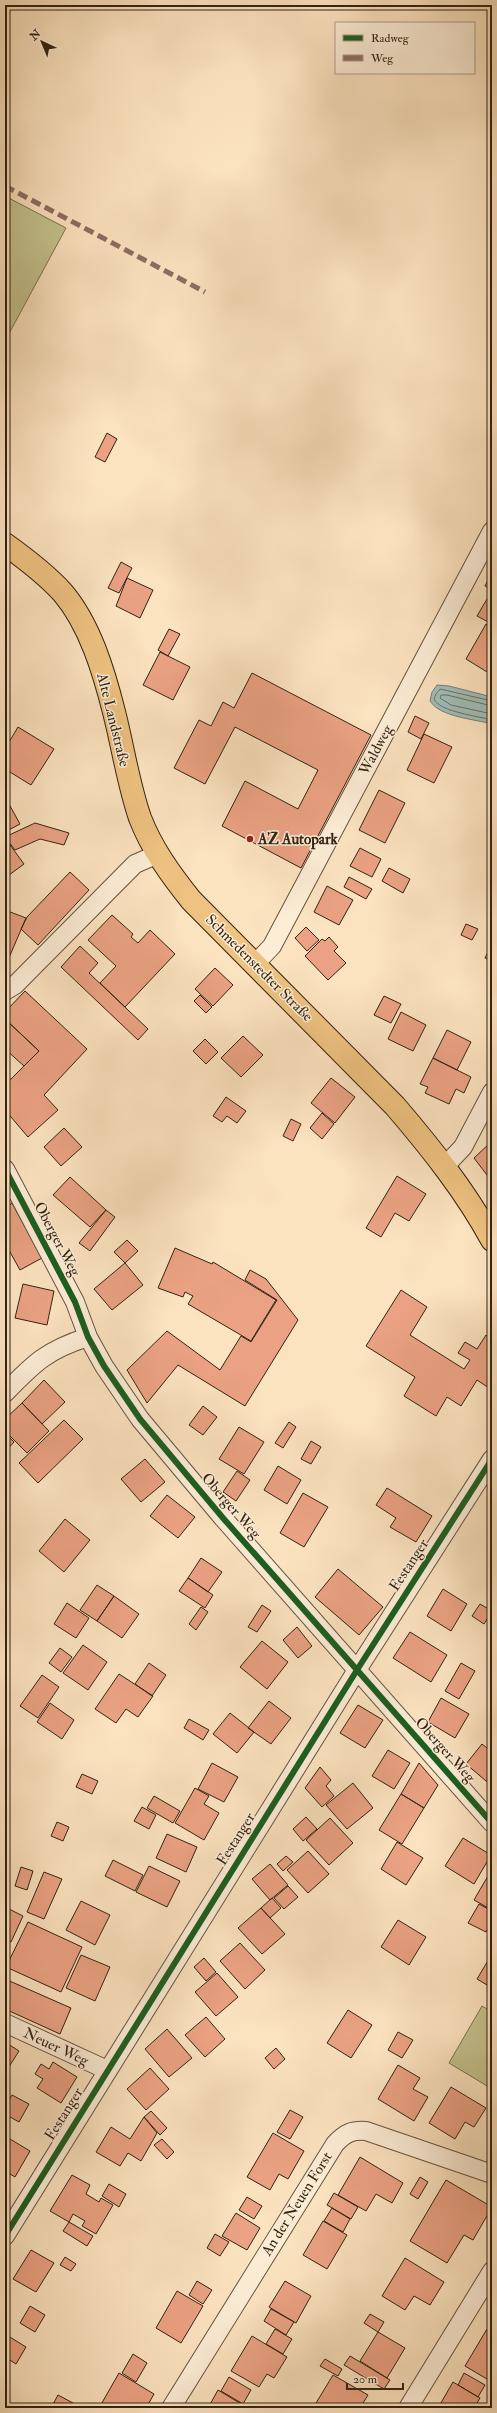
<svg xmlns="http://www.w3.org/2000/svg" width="497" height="2413" font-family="'IM FELL Double Pica',serif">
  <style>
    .green { fill: #c4c28e; stroke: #7b7250 }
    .water { fill: #a0bdb8; stroke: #747f75 }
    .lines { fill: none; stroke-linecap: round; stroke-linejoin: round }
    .shore { stroke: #697064; stroke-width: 1 }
    .building { fill: #eba284; stroke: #322311 }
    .minor-casing { stroke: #64533d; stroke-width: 20 }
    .primary-casing { stroke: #322311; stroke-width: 24 }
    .minor { stroke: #fdedd6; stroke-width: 18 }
    .primary { stroke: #eec280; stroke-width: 22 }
    .quiet { stroke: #8d6e63; stroke-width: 5; stroke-dasharray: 10 5; stroke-linecap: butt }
    .cycleway-casing { stroke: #fdedd6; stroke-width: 8 }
    .cycleway { stroke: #1b5e20; stroke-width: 6 }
    .poi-dot { fill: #8f2418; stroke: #fdedd6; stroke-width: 1.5 }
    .labels { text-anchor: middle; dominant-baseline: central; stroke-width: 3; stroke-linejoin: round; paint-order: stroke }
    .street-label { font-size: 15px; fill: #322311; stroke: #fdedd6 }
    .poi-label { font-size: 15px; font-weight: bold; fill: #322311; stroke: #fdedd6; text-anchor: start }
  </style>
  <rect width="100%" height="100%" fill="#fce3c0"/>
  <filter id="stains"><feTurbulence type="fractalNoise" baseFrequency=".005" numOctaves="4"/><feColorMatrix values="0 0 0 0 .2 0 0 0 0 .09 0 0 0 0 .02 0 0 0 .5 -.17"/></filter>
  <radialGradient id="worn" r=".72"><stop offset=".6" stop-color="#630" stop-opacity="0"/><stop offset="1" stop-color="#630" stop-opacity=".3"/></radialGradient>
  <path class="green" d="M5 196 66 228 5 341Z
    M482 2006 492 2012V2089L449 2063Z"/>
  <path class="water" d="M437 685 449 686 492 697V724C474 719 440 717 430 701L432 692Z"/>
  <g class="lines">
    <path class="shore" d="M492 701 440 689 436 694 434 699C440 712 478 716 492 720
      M492 706 447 695H441L440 698 451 705 492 714"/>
  </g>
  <path class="building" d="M107 433 117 439 105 462 95 457Z
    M121 562 132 568 119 593 108 588Z
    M492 572V590L485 586Z
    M127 578 153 590 140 618 116 606Z
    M487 599 492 602V624L477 616Z
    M486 624 492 627V675L466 659Z
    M169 629 180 634 168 656 158 650Z
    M160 652 190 667 173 700 143 685Z
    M252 673 371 735 301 868 222 826 245 781 298 809 318 770 235 727 205 784 174 768 199 720 211 726 223 702 234 708Z
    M415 716 429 723 421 739 408 732Z
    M18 727 54 749 31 785 5 769V749Z
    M424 734 452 747 434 783 407 770Z
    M5 737 10 740 5 749Z
    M379 790 405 803 385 843 359 830Z
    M9 804 20 824 5 832V806Z
    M35 823 69 833 64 845 40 839 15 850 5 837Z
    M5 838 24 864 5 878Z
    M360 848 381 859 372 877 350 866Z
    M389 868 410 879 403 893 382 881Z
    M70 872 89 890 38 945 21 929 27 917Z
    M349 877 372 889 366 899 344 887Z
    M327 886 353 900 339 925 314 912Z
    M5 910 26 918 5 967Z
    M112 915 133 934 131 937 138 943 150 930 175 954 125 1007 100 983 116 966 88 940Z
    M466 924 478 929 472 940 461 935Z
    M306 927 319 940 307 951 295 938Z
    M329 937 338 947 334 951 346 963 328 980 305 956 322 939 325 941Z
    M492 944V961L485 958Z
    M80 946 98 963 89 973 148 1029 138 1040 61 967Z
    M215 968 233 985 213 1006 195 989Z
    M25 991 87 1049 44 1095 58 1110 28 1137 5 1110V1085L39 1051 5 1019V1012Z
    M200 995 212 1007 206 1013 194 1001Z
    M384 996 401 1004 391 1023 374 1015Z
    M401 1012 426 1025 413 1051 388 1039Z
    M5 1019 39 1051 24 1066 5 1049Z
    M447 1030 471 1042 457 1070 433 1058Z
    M243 1036 263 1055 241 1077 221 1058Z
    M205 1039 218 1052 206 1064 193 1051Z
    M433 1058 471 1077 464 1093 456 1089 449 1104 425 1093 428 1087 420 1084Z
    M331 1078 355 1097 335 1123 311 1103Z
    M226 1097 246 1111 237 1123 227 1116 222 1122 213 1116Z
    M322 1113 334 1124 322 1139 310 1128Z
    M291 1119 301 1124 293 1141 283 1136Z
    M64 1128 82 1147 61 1166 44 1147Z
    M491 1142 492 1178 490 1179 474 1158Z
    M397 1176 426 1194 409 1221 395 1213 381 1237 366 1228Z
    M70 1177 106 1210 90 1227 53 1195Z
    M12 1203 42 1258 20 1270 5 1243V1209Z
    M106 1210 115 1217 90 1251 79 1243Z
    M127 1240 138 1251 125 1263 114 1252Z
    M175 1248 212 1264 213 1262 276 1300 251 1341 188 1304 193 1296 185 1292 183 1297 158 1288Z
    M125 1263 143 1285 112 1310 94 1289Z
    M250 1270 266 1279 298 1320 245 1406 178 1365 147 1403 127 1370 167 1331 220 1370 241 1336 251 1342 277 1300 245 1280Z
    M23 1284 54 1291 47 1325 15 1318Z
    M401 1290 427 1307 410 1335 464 1369 470 1360 458 1353 465 1342 477 1349 486 1335 492 1339V1390L477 1380 461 1406 447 1397 436 1416 404 1396 415 1377 366 1346Z
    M44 1380 65 1402 42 1424 22 1403Z
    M22 1403 49 1431 27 1453 5 1431V1419Z
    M203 1406 217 1417 203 1435 189 1425Z
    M64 1420 83 1439 38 1483 19 1463Z
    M289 1422 296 1427 283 1448 275 1443Z
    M239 1427 264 1442 244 1474 219 1459Z
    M5 1433 14 1442 5 1452Z
    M311 1441 321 1447 311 1464 301 1459Z
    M145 1459 165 1482 141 1502 121 1479Z
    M278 1466 301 1480 287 1504 264 1490Z
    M237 1471 250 1480 236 1501 223 1492Z
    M387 1488 432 1516 416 1542 390 1527 396 1518 376 1505Z
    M303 1493 328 1507 304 1547 280 1533Z
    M167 1495 195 1517 178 1538 150 1516Z
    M65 1519 90 1540 64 1572 39 1551Z
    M201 1558 222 1572 208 1592 188 1578Z
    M338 1569 383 1607 359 1635 315 1597Z
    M188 1578 213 1595 205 1608 179 1591Z
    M97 1585 114 1596 97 1621 80 1610Z
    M443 1589 467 1604 451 1631 427 1616Z
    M114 1596 139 1614 122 1638 97 1621Z
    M67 1603 89 1618 76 1638 54 1624Z
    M480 1604 492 1611 484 1624 472 1616Z
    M262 1605 271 1611 257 1632 248 1627Z
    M201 1607 208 1612 196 1630 189 1624Z
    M297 1627 312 1646 298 1658 283 1640Z
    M410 1632 447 1655 431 1682 393 1658Z
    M262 1641 288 1662 267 1689 240 1667Z
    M83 1645 107 1662 88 1690 63 1673Z
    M60 1648 72 1657 61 1672 49 1663Z
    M149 1663 166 1675 152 1696 135 1684Z
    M461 1663 475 1671 459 1699 445 1691Z
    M119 1674 153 1696 138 1717 126 1709 116 1723 95 1709Z
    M42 1675 59 1687 38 1718 20 1706Z
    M441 1698 469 1714 455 1738 428 1722Z
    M269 1701 291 1718 271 1744 248 1728Z
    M50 1703 74 1720 62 1739 37 1722Z
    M358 1705 383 1720 365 1748 340 1733Z
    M230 1713 254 1732 237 1753 213 1734Z
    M189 1719 209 1730 203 1740 184 1728Z
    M482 1744 492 1752V1786L466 1764Z
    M388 1750 410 1763 394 1789 372 1776Z
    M212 1763 238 1777 224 1802 198 1789Z
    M419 1763 438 1785 424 1808 401 1794Z
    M320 1767 331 1780 326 1786 334 1796 322 1807 305 1788Z
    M82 1774 98 1781 92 1794 76 1787Z
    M353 1783 373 1808 347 1829 326 1805Z
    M195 1788 209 1796 204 1804 219 1813 204 1840 175 1823Z
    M401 1794 424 1808 402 1844 379 1830Z
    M154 1796 180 1811 173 1823 147 1808Z
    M142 1807 156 1815 149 1829 134 1821Z
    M306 1817 317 1829 303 1841 293 1829Z
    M330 1818 353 1843 329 1865 306 1840Z
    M57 1822 69 1827 63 1841 51 1836Z
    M167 1834 197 1847 186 1872 156 1858Z
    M463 1838 491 1855 474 1884 445 1866Z
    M397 1842 423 1858 406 1885 381 1869Z
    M308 1851 329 1874 308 1893 287 1870Z
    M286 1856 293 1862 283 1871 277 1864Z
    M113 1860 143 1875 135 1891 105 1876Z
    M270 1864 288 1885 270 1900 252 1879Z
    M149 1866 180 1881 167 1907 136 1892Z
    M21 1867 33 1871 27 1890 15 1886Z
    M492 1869V1910L474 1900Z
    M44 1872 62 1879 44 1919 27 1912Z
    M288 1886 298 1897 284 1909 274 1898Z
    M272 1898 281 1908 270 1918 261 1908Z
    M81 1901 110 1915 95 1945 66 1930Z
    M479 1904 492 1911V1920L486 1932 468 1923Z
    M5 1907 23 1916 11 1942 5 1939Z
    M261 1908 285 1934 262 1954 238 1928Z
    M398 1920 426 1937 409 1965 381 1947Z
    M28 1922 82 1947 61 1992 6 1967Z
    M240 1943 265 1970 245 1989 220 1961Z
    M492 1954V1988L477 1979Z
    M81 1955 110 1967 95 2001 66 1988Z
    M204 1958 216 1972 206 1981 194 1967Z
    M217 1973 238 1997 216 2016 195 1992Z
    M5 1979 71 2008 60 2034 5 2009Z
    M348 2010 372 2025 351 2058 327 2043Z
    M206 2017 225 2039 205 2057 185 2035Z
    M167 2029 192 2058 169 2077 145 2049Z
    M398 2032 413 2040 402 2058 388 2050Z
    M5 2042 19 2051 5 2073Z
    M276 2048 285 2059 274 2069 265 2058Z
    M53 2062 77 2077 61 2103 37 2088 43 2079 35 2074 41 2064 49 2069Z
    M398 2065 420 2078 413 2089 428 2097 414 2121 378 2099Z
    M150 2068 169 2089 146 2110 127 2089Z
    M451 2087 486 2108 474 2127 465 2122 455 2139 429 2123Z
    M12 2095 29 2104 19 2122 5 2114V2107Z
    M290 2110 303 2117 290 2139 277 2132Z
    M151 2111 167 2128 160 2135 144 2117Z
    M144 2117 157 2133 141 2161 128 2153 120 2166 96 2152 111 2127 130 2139Z
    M273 2133 304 2151 288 2179 279 2174 270 2190 247 2177Z
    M5 2136 30 2151 15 2177 5 2171Z
    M162 2139 174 2152 167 2159 154 2145Z
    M360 2157 403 2183 392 2203 376 2194 366 2211 338 2195Z
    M72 2175 90 2185 86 2194 99 2202 101 2198 113 2205 96 2234 82 2226 85 2221 73 2214 69 2222 50 2211Z
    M420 2177 428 2182 418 2199 410 2194Z
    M446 2180 492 2207 473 2240 464 2235 447 2263 410 2241Z
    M109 2184 126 2194 119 2207 102 2196Z
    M334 2193 358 2207 351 2219 327 2205Z
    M247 2197 262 2206 254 2219 239 2210Z
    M332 2208 350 2219 343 2232 324 2221Z
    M236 2213 260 2228 247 2250 222 2236Z
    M323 2221 347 2235 327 2269 303 2255Z
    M69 2222 93 2236 87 2246 63 2231Z
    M215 2234 229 2242 220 2256 207 2248Z
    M31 2250 54 2263 36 2292 13 2279Z
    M65 2257 76 2264 71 2271 60 2265Z
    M405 2258 444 2282 430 2305 414 2296 405 2310 382 2296Z
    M197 2281 212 2290 203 2304 189 2295Z
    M285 2281 311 2296 296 2323 269 2307Z
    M177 2291 203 2306 181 2343 156 2328Z
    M30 2306 45 2315 35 2332 20 2323Z
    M271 2309 294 2322 286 2335 264 2321Z
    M370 2314 384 2322 378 2332 364 2323Z
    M275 2329 292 2339 283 2354 266 2344Z
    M487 2329 492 2332V2382L465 2366Z
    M378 2332 405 2348 387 2378 360 2361Z
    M5 2334 26 2347 16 2364 5 2357Z
    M252 2336 287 2357 274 2378 267 2374 259 2387 231 2371Z
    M133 2354 147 2363 136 2382 122 2373Z
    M350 2356 390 2380 384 2389 344 2365Z
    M325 2359 342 2369 338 2376 320 2366Z
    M119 2373 154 2394 146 2408H99Z
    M464 2373 485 2385 478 2397 458 2385Z
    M333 2375 368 2395 360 2408H313Z
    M229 2377 251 2390 243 2404 221 2391Z
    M453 2382 480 2398 474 2408H438Z
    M218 2390 248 2408H208Z
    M58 2395 73 2403 70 2408H51Z"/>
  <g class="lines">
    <g class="minor-casing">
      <path id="minor" d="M255 964 272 946 492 531
        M5 991 15 985 135 864 158 854
        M444 1167 463 1147 492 1092
        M5 1169 75 1302 88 1337 104 1366 140 1419 223 1518 492 1823
        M5 1393C34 1363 47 1350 88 1337
        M5 2023 107 2070
        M5 2236 357 1670 492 1459
        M171 2408 335 2144C345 2133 352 2130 366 2131L492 2174
        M408 2408 492 2271"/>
    </g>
    <g class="primary-casing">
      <path id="primary" d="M5 544C26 559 46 574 63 593 90 625 104 672 114 712 123 747 128 783 140 818 152 849 171 875 191 900L395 1106C431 1148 466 1192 492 1240"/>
    </g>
    <use href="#minor" class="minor"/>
    <use href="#primary" class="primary"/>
    <path class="quiet" d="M5 186 205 292"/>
    <g class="cycleway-casing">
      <path id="cycleway" d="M5 1169 75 1302 88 1337 104 1366 140 1419 223 1518 492 1823
        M5 2236 357 1670 492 1459"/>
    </g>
    <use href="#cycleway" class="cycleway"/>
  </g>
  <circle class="poi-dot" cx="250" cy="839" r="4"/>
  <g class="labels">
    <g class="street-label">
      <text transform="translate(113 720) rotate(76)">Alte Landstraße</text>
      <text transform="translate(376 750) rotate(-62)">Waldweg</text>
      <text transform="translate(259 968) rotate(45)">Schmedenstedter Straße</text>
      <text transform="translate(57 1239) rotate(62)">Oberger Weg</text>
      <text transform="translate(231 1506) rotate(49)">Oberger Weg</text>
      <text transform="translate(409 1565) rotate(-57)">Festanger</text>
      <text transform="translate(445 1750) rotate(48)">Oberger Weg</text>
      <text transform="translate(236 1839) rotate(-58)">Festanger</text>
      <text transform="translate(56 2047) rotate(25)">Neuer Weg</text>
      <text transform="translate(64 2114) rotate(-58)">Festanger</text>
      <text transform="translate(297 2204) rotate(-58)">An der Neuen Forst</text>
    </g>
    <g class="poi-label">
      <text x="258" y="839">AZ Autopark</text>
    </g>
  </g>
  <rect width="497" height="2413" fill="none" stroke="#fce3c0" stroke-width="20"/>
  <rect x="6" y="6" width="485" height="2401" fill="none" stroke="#322311" stroke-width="2"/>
  <rect x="10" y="10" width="477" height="2393" fill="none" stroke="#322311"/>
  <rect x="335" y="22" width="140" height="52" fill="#fdedd6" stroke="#ac9c87"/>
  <rect x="343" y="35" width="20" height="6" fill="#1b5e20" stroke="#ac9c87"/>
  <text x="371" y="42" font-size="12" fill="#322311">Radweg</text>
  <rect x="343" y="55" width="20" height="6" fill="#8d6e63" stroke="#ac9c87"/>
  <text x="371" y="62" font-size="12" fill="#322311">Weg</text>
  <g transform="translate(42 42) rotate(316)" stroke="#fdedd6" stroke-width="3" paint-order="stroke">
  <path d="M0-3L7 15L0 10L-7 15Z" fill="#322311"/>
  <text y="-6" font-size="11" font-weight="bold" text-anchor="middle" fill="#322311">N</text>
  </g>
  <path d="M347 2383v6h56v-6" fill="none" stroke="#322311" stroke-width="2"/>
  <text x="353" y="2383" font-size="12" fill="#322311" stroke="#fdedd6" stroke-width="3" paint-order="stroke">20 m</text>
  <rect width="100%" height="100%" filter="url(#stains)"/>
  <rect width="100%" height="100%" fill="url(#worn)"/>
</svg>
